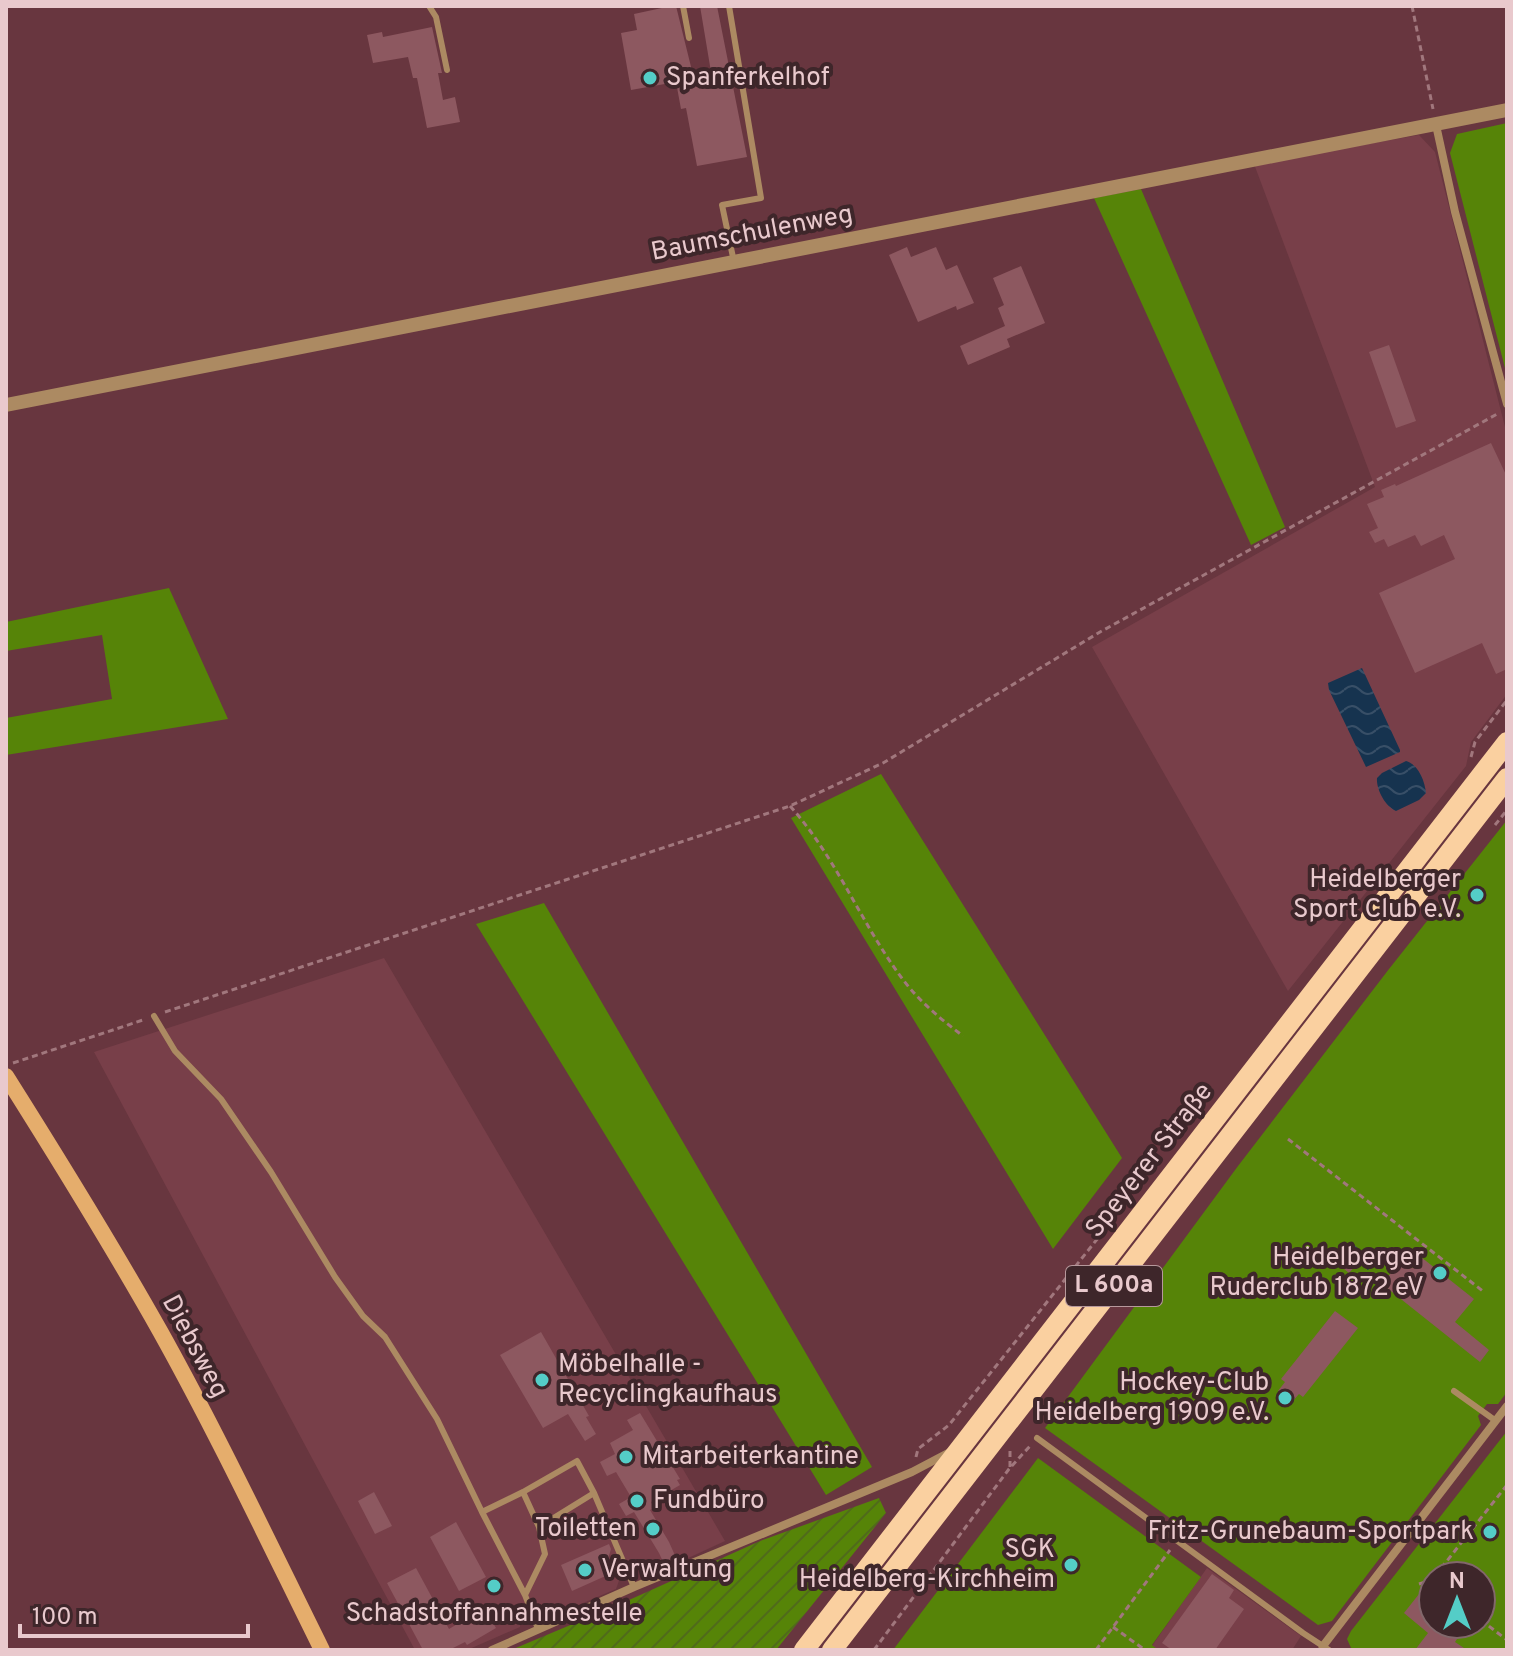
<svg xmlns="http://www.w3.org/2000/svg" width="1513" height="1656" font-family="Overpass,sans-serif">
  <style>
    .built { fill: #783f49 }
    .green { fill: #568408; fill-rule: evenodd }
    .garden { fill: url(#garden-furrows) }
    .water { fill: url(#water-waves) }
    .building { fill: #8d5860 }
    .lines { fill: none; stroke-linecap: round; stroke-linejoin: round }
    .path { stroke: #a1777d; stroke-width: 3; stroke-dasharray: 6 4; stroke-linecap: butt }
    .service { stroke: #ac8a62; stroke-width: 6 }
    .minor { stroke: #ac8a62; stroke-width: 8 }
    .tertiary { stroke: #ac8a62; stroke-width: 14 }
    .secondary { stroke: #e5ad6c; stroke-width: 16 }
    .primary { stroke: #fad0a0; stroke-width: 20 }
    .poi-dot { fill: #54cdc7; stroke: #3e262a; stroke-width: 3 }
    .labels { text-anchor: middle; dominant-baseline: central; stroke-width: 8; stroke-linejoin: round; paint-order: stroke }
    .shield { fill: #3e262a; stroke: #b6989c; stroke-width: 2 }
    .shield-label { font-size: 24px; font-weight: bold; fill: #e9c9cd }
    .poi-label { font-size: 26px; fill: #e9c9cd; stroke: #3e262a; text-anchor: end }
    .street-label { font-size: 26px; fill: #e9c9cd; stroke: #3e262a }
  </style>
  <defs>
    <pattern id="garden-furrows" width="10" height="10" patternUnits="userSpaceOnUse" patternTransform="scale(2)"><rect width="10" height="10" fill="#568408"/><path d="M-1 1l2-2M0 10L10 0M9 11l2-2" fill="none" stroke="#506b1b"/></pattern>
    <pattern id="water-waves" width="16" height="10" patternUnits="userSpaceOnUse" patternTransform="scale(2)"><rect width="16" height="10" fill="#16334f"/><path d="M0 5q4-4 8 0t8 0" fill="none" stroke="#384f67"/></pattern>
  </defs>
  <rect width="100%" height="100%" fill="#68363f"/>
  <path class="built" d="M1419 135 1435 152 1505 427H1507V694L1471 742 1466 766 1288 991 1092 647 1375 487 1254 164Z
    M384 958 725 1541 647 1577 639 1565 627 1570 622 1572 616 1589 555 1615 539 1607 520 1615V1627L467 1650H415L94 1052Z
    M1207 1568 1301 1636 1292 1650H1158L1152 1646Z"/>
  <path class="green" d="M1507 123V376L1450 153 1457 134Z
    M1141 189 1285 527 1251 545 1094 198Z
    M169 588 228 719 6 755V718L112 699 102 635 6 651V622Z
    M881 774 1122 1158 1053 1249 791 818Z
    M1507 820V1392L1498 1404H1487L1478 1416 1481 1425 1332 1621 1318 1625 1045 1428 1238 1166 1389 969Z
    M544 903 872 1467 826 1495 476 924Z
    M1507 1431V1650H1352L1347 1639 1351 1631ZM1433 1576H1481V1624H1433Z
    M1038 1458 1201 1577 1152 1645 1158 1650H893Z"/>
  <path class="garden" d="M879 1498 886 1513 776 1650H511L618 1605 760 1541Z"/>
  <path class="water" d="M1362 668 1400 750V752L1366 767 1329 690 1328 683Z
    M1406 761C1418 764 1425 781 1426 793L1419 800 1396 811C1385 806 1376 789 1377 778L1382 773Z
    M1354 1245 1375 1262 1368 1270 1347 1253Z"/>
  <path class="building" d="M671 6H676L696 87 713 84 700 6H717L747 157 697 166 686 108 681 109 676 82 631 90 621 33 637 30 634 14Z
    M432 27 442 73H438L443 100 455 97 460 122 427 128 417 78H413L408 57 373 63 367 35 382 32 383 37Z
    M907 247 911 257 936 247 946 270 957 265 974 303 957 310 956 306 918 322 889 255Z
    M1021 266 1045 323 1007 339 1010 347 968 365 960 346 1005 326 998 308 1004 305 993 278Z
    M1389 345 1416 421 1396 428 1369 352Z
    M1491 443 1507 477V669L1496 674 1482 643 1415 673 1379 593 1455 559 1444 535 1421 546 1415 535 1388 547 1384 539 1375 543 1369 532 1378 528 1367 504 1384 497 1381 490 1395 484 1396 486Z
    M1341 1249 1358 1263 1349 1273 1332 1259Z
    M1421 1257 1474 1299 1455 1322 1489 1350 1480 1362 1382 1284 1402 1259 1413 1268Z
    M1335 1311 1358 1328 1303 1397 1299 1394 1292 1402 1278 1391 1285 1382 1281 1379Z
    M541 1332 589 1416 586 1417 596 1434 585 1441 568 1414 543 1428 500 1355Z
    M640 1413 680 1479 677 1480 680 1485 651 1502 654 1508 650 1510 669 1542 677 1560 665 1566 659 1553 634 1512 626 1516 619 1504 631 1497 616 1472 607 1476 600 1462 615 1454 610 1443 633 1430 627 1420Z
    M374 1492 392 1526 375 1534 358 1501Z
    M456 1522 486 1577 459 1591 430 1537Z
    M609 1544 611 1549 606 1566 610 1574 572 1591 561 1565Z
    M416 1568 449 1629 484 1608 496 1628 467 1645 465 1642 449 1650H423L387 1583Z
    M1212 1574 1234 1590 1229 1598 1244 1609 1215 1650H1172L1162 1643Z
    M1428 1592 1433 1598V1624H1467L1455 1642 1467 1650H1415L1428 1633 1404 1613 1419 1594 1422 1597Z"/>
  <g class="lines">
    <path class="path" d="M1412 6 1433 109
      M1471 757 1475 742 1507 700
      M790 806C837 858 862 926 904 981 921 1003 942 1020 963 1036
      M1495 825 1507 810
      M165 1012 790 806 883 763 1100 632 1499 413
      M13 1063 143 1020
      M1288 1139 1484 1292
      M916 1457 918 1449 949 1425 1102 1233
      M1010 1467V1450
      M1435 1576 1507 1485
      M1419 1584 1428 1581 1433 1585
      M1481 1620 1507 1640
      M1113 1627 1145 1650
      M874 1650 1009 1469 1030 1446
      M1096 1650 1170 1550"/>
    <path class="service" d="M429 6 436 17 447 70
      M683 6 689 38
      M729 6 761 198 722 205 734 262
      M154 1016 175 1051 221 1099 271 1172 335 1277 363 1316 385 1337 437 1419 482 1512
      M1454 1391 1496 1421
      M1037 1438 1303 1633 1329 1650
      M523 1492 539 1527 545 1554 525 1595
      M539 1527 594 1493
      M538 1629 525 1595 482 1512 523 1492 577 1461 594 1493 634 1587"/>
    <path class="minor" d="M1436 125 1455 212 1507 404
      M492 1650 634 1587 912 1472 950 1452
      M1322 1650 1323 1646 1507 1406"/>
    <path class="tertiary" d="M6 405 1507 110"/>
    <path class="secondary" d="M6 1076C59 1160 111 1244 160 1331 218 1435 269 1543 322 1650"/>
    <path class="primary" d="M804 1650 1507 742
      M832 1650 1507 778"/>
  </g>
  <g class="poi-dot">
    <circle cx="650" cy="78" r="8"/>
    <circle cx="1477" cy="895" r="8"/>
    <circle cx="1440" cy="1273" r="8"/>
    <circle cx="542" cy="1380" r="8"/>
    <circle cx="1285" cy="1398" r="8"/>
    <circle cx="626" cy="1457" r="8"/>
    <circle cx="637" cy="1501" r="8"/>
    <circle cx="653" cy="1529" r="8"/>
    <circle cx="1490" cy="1532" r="8"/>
    <circle cx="1071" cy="1565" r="8"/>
    <circle cx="585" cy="1570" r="8"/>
    <circle cx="494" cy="1586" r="8"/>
  </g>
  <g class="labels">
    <rect class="shield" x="1066" y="1266" width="96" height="40" rx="6"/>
    <g class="shield-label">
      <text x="1114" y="1286">L 600a</text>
    </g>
    <g class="poi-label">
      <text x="666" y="78" text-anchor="start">Spanferkelhof</text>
      <text x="1461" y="880">Heidelberger<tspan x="1461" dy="30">Sport Club e.V.</tspan></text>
      <text x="1424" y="1258">Heidelberger<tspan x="1424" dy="30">Ruderclub 1872 eV</tspan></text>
      <text x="558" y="1365" text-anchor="start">Möbelhalle -<tspan x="558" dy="30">Recyclingkaufhaus</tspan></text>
      <text x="1269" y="1383">Hockey-Club<tspan x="1269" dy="30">Heidelberg 1909 e.V.</tspan></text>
      <text x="642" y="1457" text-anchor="start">Mitarbeiterkantine</text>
      <text x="653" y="1501" text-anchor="start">Fundbüro</text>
      <text x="637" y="1529">Toiletten</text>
      <text x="1474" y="1532">Fritz-Grunebaum-Sportpark</text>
      <text x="1055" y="1550">SGK<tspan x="1055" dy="30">Heidelberg-Kirchheim</tspan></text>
      <text x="601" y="1570" text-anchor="start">Verwaltung</text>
      <text x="494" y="1614" text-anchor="middle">Schadstoffannahmestelle</text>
    </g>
    <g class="street-label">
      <text transform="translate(752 234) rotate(-11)">Baumschulenweg</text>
      <text transform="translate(1150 1161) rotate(-52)">Speyerer Straße</text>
      <text transform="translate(194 1347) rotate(62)">Diebsweg</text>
    </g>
  </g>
  <rect width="1513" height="1656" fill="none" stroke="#e9c9cd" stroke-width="16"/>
  <g transform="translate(1457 1600)"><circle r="38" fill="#3e262a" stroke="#82676b" stroke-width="2"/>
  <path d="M0-6L14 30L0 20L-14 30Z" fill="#54cdc7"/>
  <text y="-12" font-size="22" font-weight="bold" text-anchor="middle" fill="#e9c9cd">N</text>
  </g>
  <path d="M20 1624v12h228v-12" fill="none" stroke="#e9c9cd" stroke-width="4"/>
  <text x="32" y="1624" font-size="24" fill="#e9c9cd" stroke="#3e262a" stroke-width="6" paint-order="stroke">100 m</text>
</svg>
